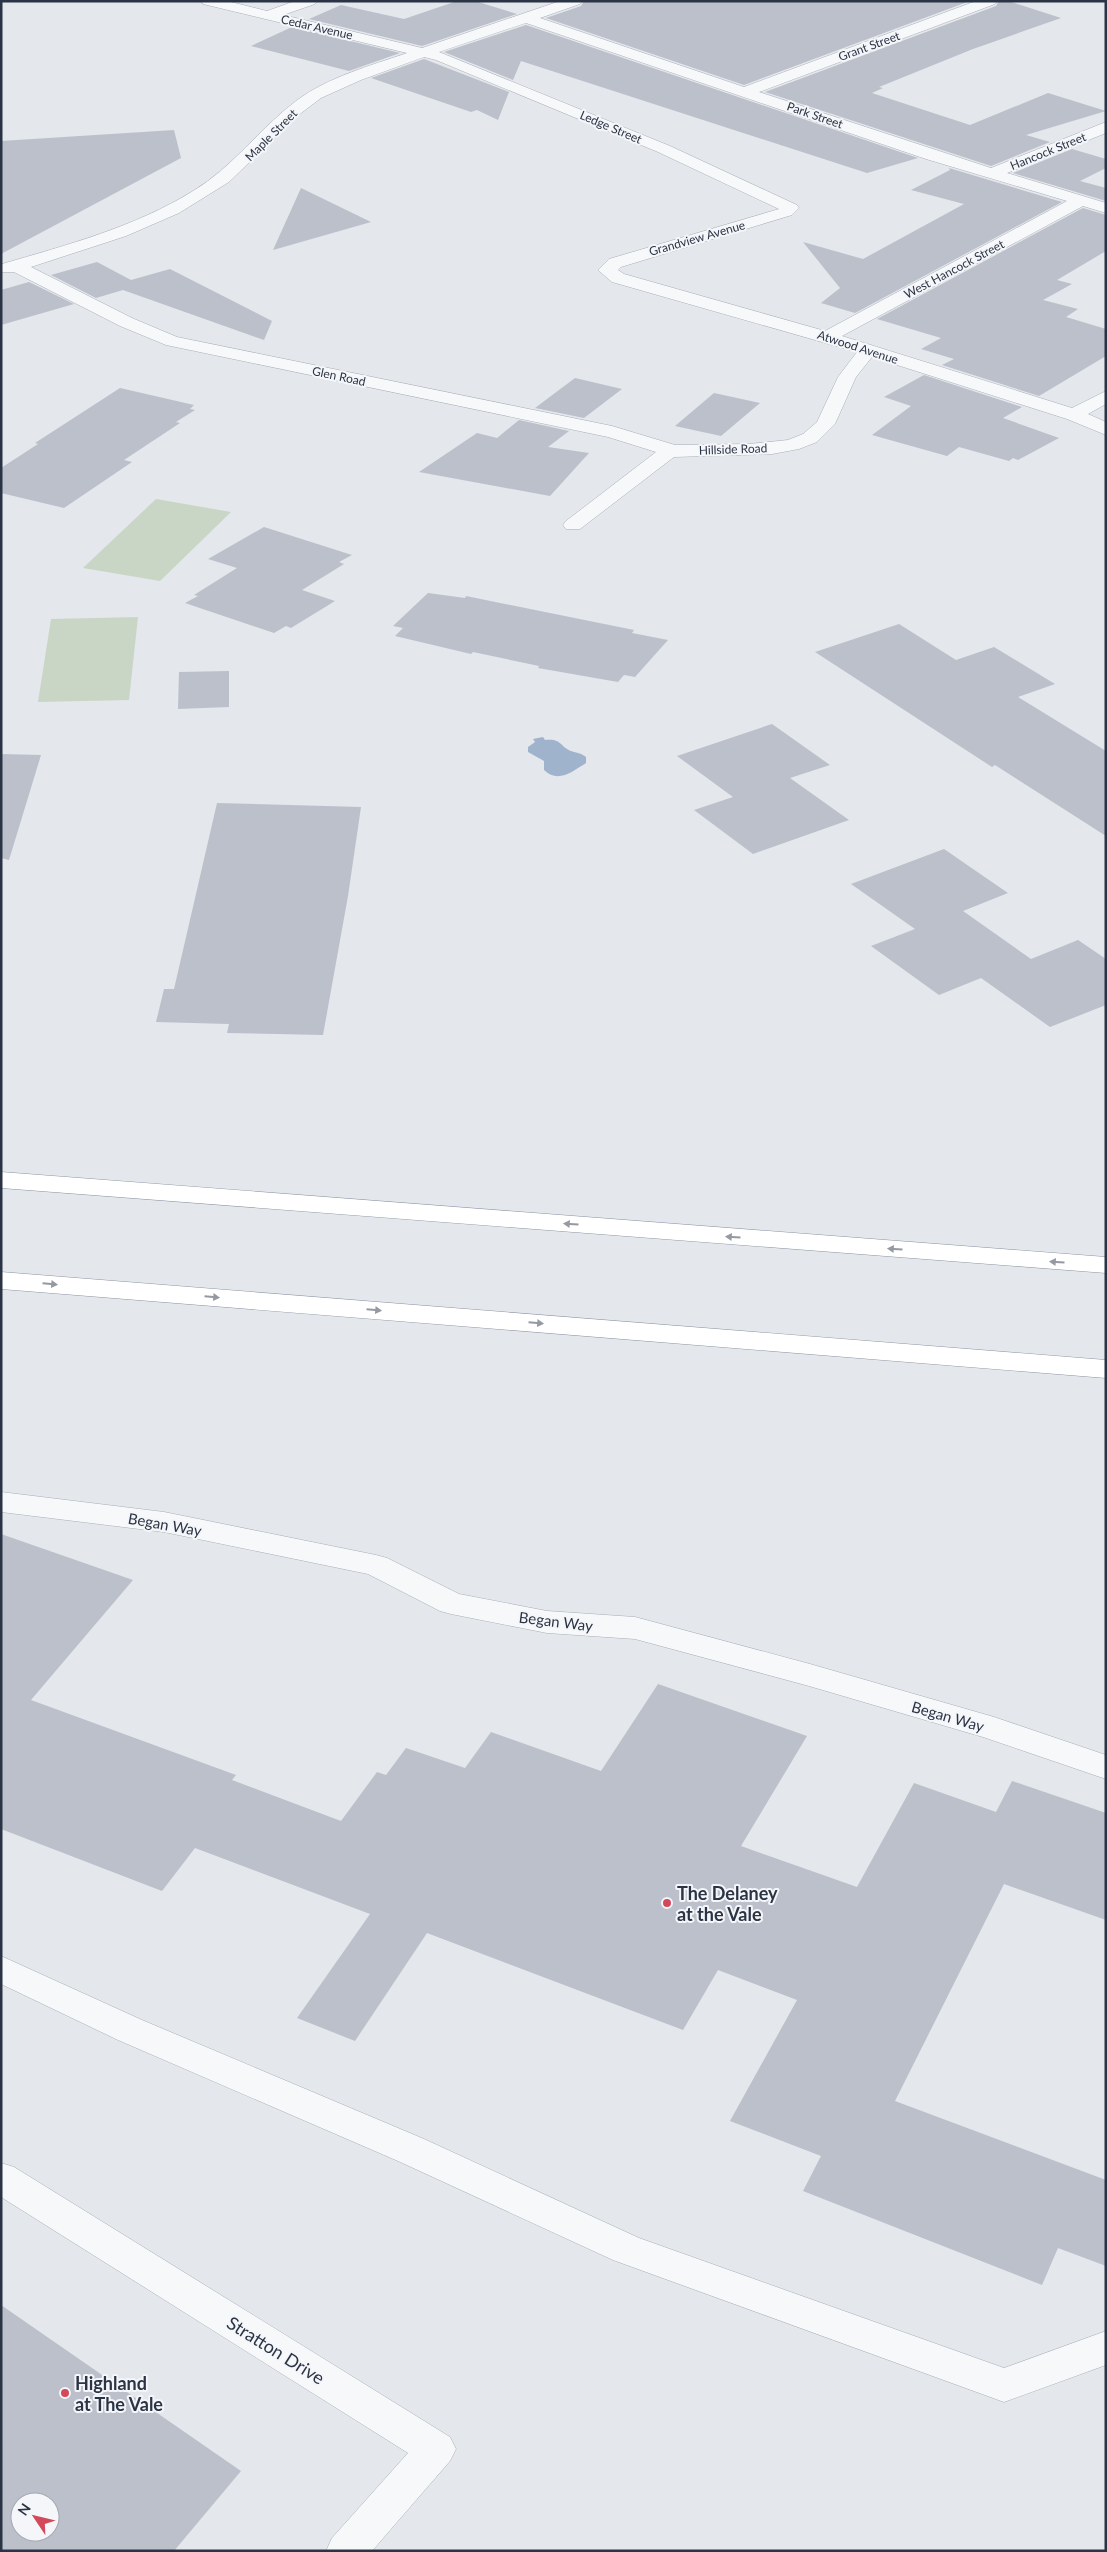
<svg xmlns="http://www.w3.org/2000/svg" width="1107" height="2552" font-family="Lato,sans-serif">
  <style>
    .green { fill: #c9d6c5 }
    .water { fill: #9fb4cc }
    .building { fill: #bbc0ca; fill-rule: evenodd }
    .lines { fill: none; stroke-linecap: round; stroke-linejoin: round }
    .minor-casing { stroke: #a9aeb7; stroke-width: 1 }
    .highway-casing { stroke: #8b94a3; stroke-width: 1 }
    .minor { fill: #f7f8fa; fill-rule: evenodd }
    .highway { fill: #fff; fill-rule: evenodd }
    .oneway { fill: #959aa2 }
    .poi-dot { fill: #d1495b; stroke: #f4f6f9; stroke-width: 2 }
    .labels { text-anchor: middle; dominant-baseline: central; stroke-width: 4; stroke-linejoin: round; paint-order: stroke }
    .far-street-label { font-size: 12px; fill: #2b3445; stroke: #f4f6f9 }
    .street-label { font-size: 15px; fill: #2b3445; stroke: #f4f6f9 }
    .near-poi-label { font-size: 18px; font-weight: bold; fill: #2b3445; stroke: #f4f6f9; text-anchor: start }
    .near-street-label { font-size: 18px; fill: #2b3445; stroke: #f4f6f9 }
  </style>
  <rect width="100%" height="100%" fill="#e4e7ec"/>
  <path class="green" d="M156 499 231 512 160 581 83 568Z
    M138 617 129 700 38 702 51 619Z"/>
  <path class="water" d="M543 737 545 740C562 738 559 746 571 751 577 753 581 753 586 757V763C573 771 558 784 544 770V761L528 752V747L535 742 533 739Z"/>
  <path class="building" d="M457 1H475L517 14 422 46 309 19 341 5 404 19Z
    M584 1H970L744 85 546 18 581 6Z
    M999 1H1008L1061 18 973 49 879 87 883 88 872 93 970 125 1048 93 1106 111 1026 135 1050 142 991 166 765 92 996 6Z
    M526 25 918 158 867 173 521 61 513 80 444 52Z
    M292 27 400 53 349 71 251 46Z
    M424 59 509 92 498 120 477 110 471 112 371 78Z
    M174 130 181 158 1 254V141Z
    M1072 149 1106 159V168L1080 181 1106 188V201L1013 173Z
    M949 168 1062 202 855 313 821 303 840 288 803 242 863 259 964 204 911 190 950 170Z
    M301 188 371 222 273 250Z
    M1083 208 1106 215V251L1057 280 1072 284 1043 300 1078 309 1066 317 1106 329V356L1039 396 942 365 954 359 921 349 941 338 877 319Z
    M97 262 131 280 170 269 272 321 264 340 123 290 96 298 51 275Z
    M29 282 74 304 1 325V290Z
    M924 375 1022 407 1003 418 1059 438 1018 460 1013 458 1009 461 959 447 947 456 872 435 911 406 884 397Z
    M575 378 622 389 584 418 535 408Z
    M120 388 194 405 190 409 195 410 176 422 180 423 124 460 132 462 64 508 1 493V468L38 444 35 443Z
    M714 393 760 403 721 436 675 426Z
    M519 420 569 431 548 447 589 453 550 496 419 472 477 433 497 438Z
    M264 527 352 555 339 562 344 564 302 590 335 601 291 628 286 626 274 633 185 603 198 596 194 595 237 568 208 559Z
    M428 593 465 598 466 596 634 630 632 633 668 640 635 677 624 675 618 682 538 668 539 666 473 652 471 654 395 636 403 628 393 626Z
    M899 624 956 660 994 647 1055 684 1018 697 1106 751V836L995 765 992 767 815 652Z
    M229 671V707L178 709 179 672Z
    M772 724 830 765 790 778 849 820 753 854 694 810 733 797 677 756Z
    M1 754 41 755 9 860 1 858Z
    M217 803 361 807 348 896 323 1035 227 1033 229 1024 156 1022 164 989H174Z
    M944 849 1008 893 963 911 1031 959 1078 940 1106 959V1005L1050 1027 981 978 939 995 871 946 915 929 851 884Z
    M1 1534 133 1580 31 1700 236 1775 232 1780 341 1821 377 1772 386 1775 406 1748 465 1768 491 1732 601 1771 658 1684 807 1736 741 1846 857 1887 914 1783 996 1812 1012 1781 1106 1813V1920L1004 1884 895 2101 1106 2180V2266L1058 2248 1042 2285 803 2191 821 2156 730 2121 797 2000 718 1970 683 2030 427 1933 355 2041 297 2018 370 1914 195 1848 162 1891 1 1829Z
    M1 2305 241 2471 174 2551H1ZM20 2502H50V2532H20Z"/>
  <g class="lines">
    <g class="minor-casing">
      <path id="minor" d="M201 1H227L267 11 295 1H317L315 4 283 15 422 48 560 1H582L580 4 540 18 744 87 976 1H997L995 4 759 92 991 168 1106 122V133L1007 173 1106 203V213L1083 206 842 336 1072 408 1106 391V404L1088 414 1106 422V435L1067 419 872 357 856 377 835 424 817 442 799 449 772 454 674 457 580 529H566L563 525 566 521 656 452 608 437 166 345 120 326 14 272H2V264C67 245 135 227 193 191 233 167 259 129 296 101 328 77 370 66 407 53L203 4ZM526 23 926 159 1067 201 825 331 624 274 618 270 621 267 792 215 799 208 797 205 670 146 439 52ZM424 57 436 60 658 152 779 209 609 259 598 270 612 282 857 352 838 377 817 422 803 434 788 440 749 444 675 445 612 426 177 337 132 318 31 267 126 236 179 213 229 182 296 117 321 98 361 80Z
        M1 1492 164 1512 376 1555 387 1558 459 1594 547 1611 635 1617 810 1664 994 1717 1106 1755V1779L983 1737 809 1686 635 1639 547 1633 451 1614 440 1611 368 1574 164 1532 1 1512Z
        M1 1956 142 2020 424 2139 639 2238 1004 2368 1106 2331V2365L1004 2402 613 2260 398 2161 118 2040 1 1984Z
        M1 2163 14 2167 450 2437 456 2449 450 2461 372 2551H326L332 2538 408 2453 1 2197Z"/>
    </g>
    <g class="highway-casing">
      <path id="highway" d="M1 1172 1106 1257V1273L1 1188Z
        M1 1272 1106 1360V1378L1 1289Z"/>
    </g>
    <use href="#minor" class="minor"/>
    <use href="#highway" class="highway"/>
  </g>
  <defs><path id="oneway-solid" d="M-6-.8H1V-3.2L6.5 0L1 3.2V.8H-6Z" transform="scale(1.25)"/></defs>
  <g class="oneway">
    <use href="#oneway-solid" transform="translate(571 1224) rotate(-176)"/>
    <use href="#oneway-solid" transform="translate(733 1237) rotate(-176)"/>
    <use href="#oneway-solid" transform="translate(895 1249) rotate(-176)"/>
    <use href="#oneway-solid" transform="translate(1057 1262) rotate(-176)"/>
    <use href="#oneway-solid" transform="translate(50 1284) rotate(5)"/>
    <use href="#oneway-solid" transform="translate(212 1297) rotate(5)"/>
    <use href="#oneway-solid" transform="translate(374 1310) rotate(5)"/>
    <use href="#oneway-solid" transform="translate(536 1323) rotate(5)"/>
  </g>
  <g class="poi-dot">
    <circle cx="667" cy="1903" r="5"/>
    <circle cx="65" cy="2393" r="5"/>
  </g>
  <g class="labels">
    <g class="far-street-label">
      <text transform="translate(317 27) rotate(13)">Cedar Avenue</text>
      <text transform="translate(869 46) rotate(-20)">Grant Street</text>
      <text transform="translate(815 115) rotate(19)">Park Street</text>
      <text transform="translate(611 127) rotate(23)">Ledge Street</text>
      <text transform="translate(271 135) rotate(-45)">Maple Street</text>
      <text transform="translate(1048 151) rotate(-22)">Hancock Street</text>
      <text transform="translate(697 238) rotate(-16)">Grandview Avenue</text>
      <text transform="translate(954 269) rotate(-28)">West Hancock Street</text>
      <text transform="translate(858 347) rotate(18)">Atwood Avenue</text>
      <text transform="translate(339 376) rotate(12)">Glen Road</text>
      <text transform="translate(733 449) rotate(-2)">Hillside Road</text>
    </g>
    <g class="street-label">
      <text transform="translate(165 1524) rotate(10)">Began Way</text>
      <text transform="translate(556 1621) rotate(7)">Began Way</text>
      <text transform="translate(948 1716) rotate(16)">Began Way</text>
    </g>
    <g class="near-poi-label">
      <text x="677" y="1893">The Delaney<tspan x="677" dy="21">at the Vale</tspan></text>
      <text x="75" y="2383">Highland<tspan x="75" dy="21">at The Vale</tspan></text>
    </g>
    <g class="near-street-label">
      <text transform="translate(276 2350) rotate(32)">Stratton Drive</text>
    </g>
  </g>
  <rect width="1107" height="2552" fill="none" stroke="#2b3445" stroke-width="5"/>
  <g transform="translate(35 2517) rotate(305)"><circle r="24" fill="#f4f6f9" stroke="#a4a8b1"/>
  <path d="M0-4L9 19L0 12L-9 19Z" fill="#d1495b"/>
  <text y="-8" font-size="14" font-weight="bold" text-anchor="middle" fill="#2b3445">N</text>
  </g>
</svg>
